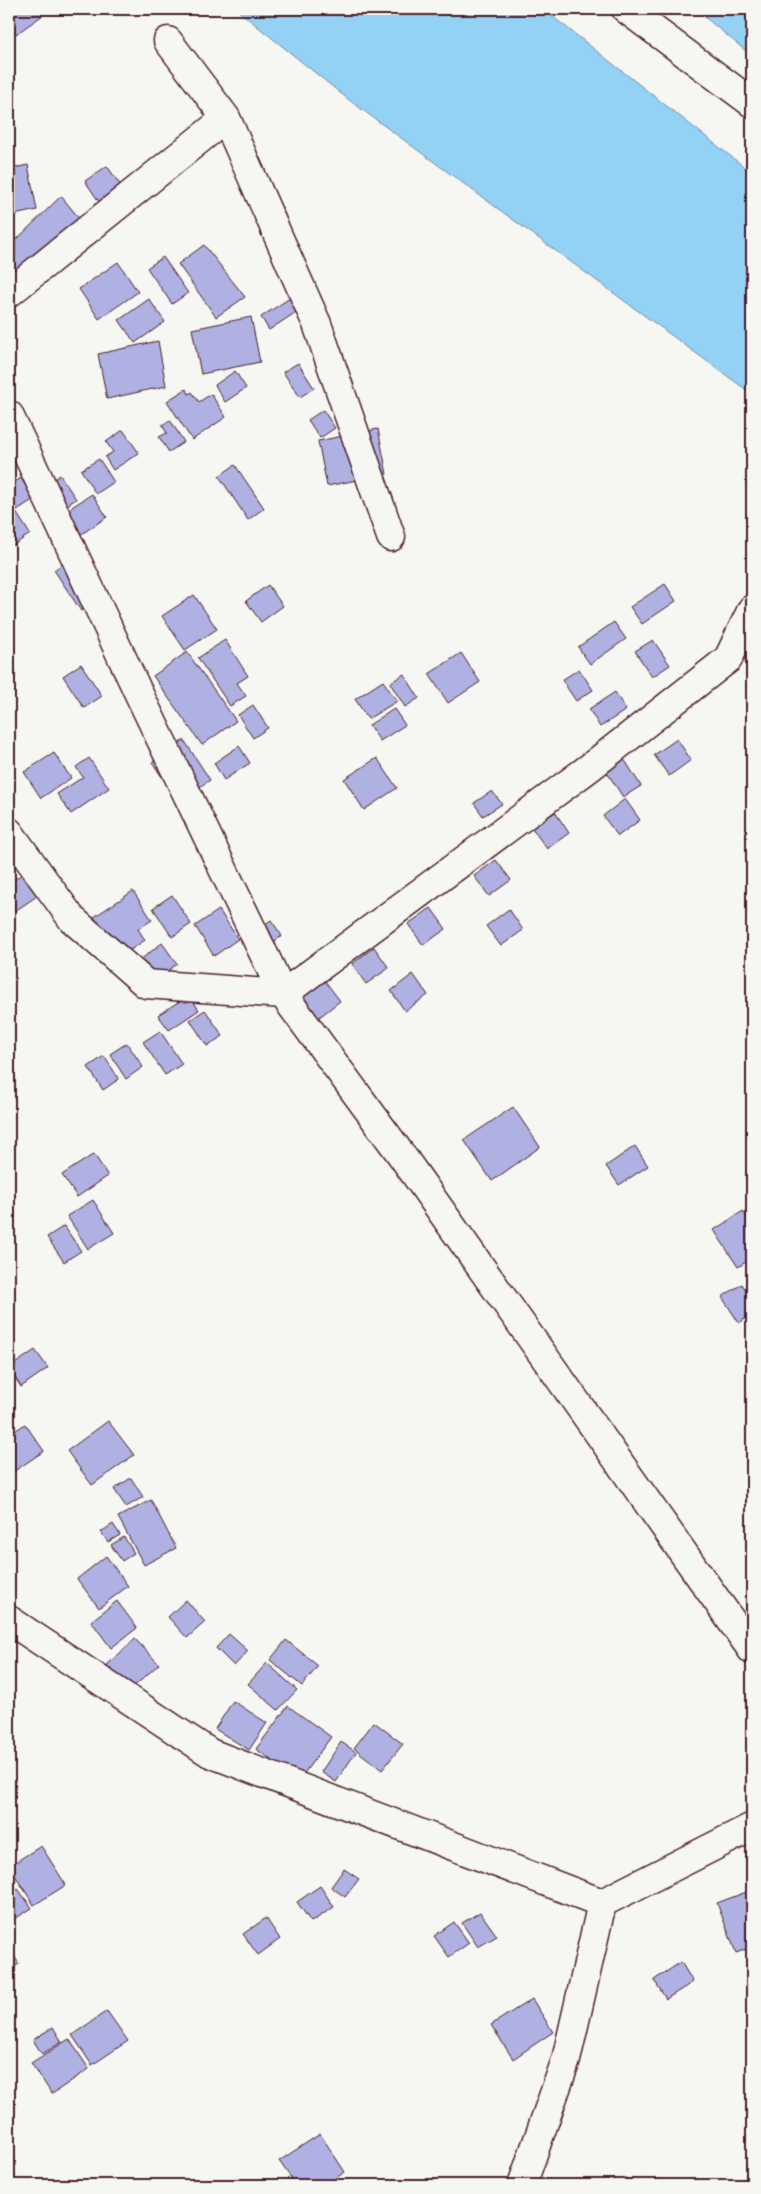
<svg xmlns="http://www.w3.org/2000/svg" width="761" height="2194" font-family="Kalam,sans-serif">
  <style>
    .water { fill: #94d2f5; stroke: #768aa4 }
    .building { fill: #afb1e2; stroke: #4a1f2b }
    .lines { fill: none; stroke-linecap: round; stroke-linejoin: round }
    .minor-casing { stroke: #4a1f2b; stroke-width: 31 }
    .minor { stroke: #f6f6f2; stroke-width: 28 }
  </style>
  <rect width="100%" height="100%" fill="#f6f6f2"/>
  <filter id="ink" filterUnits="userSpaceOnUse"><feTurbulence type="fractalNoise" baseFrequency=".02" numOctaves="2"/><feDisplacementMap in="SourceGraphic" scale="10" xChannelSelector="R" yChannelSelector="G"/><feConvolveMatrix kernelMatrix="1 2 1 2 8 2 1 2 1" color-interpolation-filters="sRGB"/></filter>
  <g filter="url(#ink)">
    <path class="water" d="M236 9H543L752 173V394L349 100Z
      M695 9H752V56Z"/>
    <path class="building" d="M9 9H39L43 15 16 34 9 25Z
      M28 165 37 210 9 216V169Z
      M107 166 126 193 104 209 85 181Z
      M61 196 92 234 9 276V247Z
      M204 245 245 297 216 317 178 264Z
      M163 257 188 293 172 304 147 268Z
      M118 262 138 292 99 319 79 289Z
      M302 290 310 303 269 330 261 317Z
      M149 299 165 322 135 343 119 320Z
      M251 317 260 362 201 374 192 329Z
      M158 341 166 386 107 399 98 354Z
      M298 363 314 388 300 397 283 372Z
      M235 371 246 388 225 402 215 385Z
      M186 389 189 394 192 392 199 402 211 394 226 417 192 440 167 401Z
      M323 410 335 428 320 438 308 420Z
      M170 420 184 442 169 452 159 437 167 433 162 425Z
      M378 429 387 474 327 486 318 441Z
      M123 430 139 453 113 470 105 457 113 452 106 442Z
      M99 459 114 482 96 494 81 470Z
      M235 465 264 508 248 520 219 476Z
      M60 475 76 499 57 512 48 483Z
      M21 478 34 499 17 510 9 497V486Z
      M92 494 107 517 77 537 61 514Z
      M14 509 30 534 9 548V513Z
      M77 554 105 595 81 611 54 570Z
      M665 584 676 601 642 624 630 607Z
      M268 585 283 606 261 622 246 601Z
      M194 595 217 629 185 650 162 616Z
      M614 622 626 639 590 664 578 647Z
      M225 640 248 676 237 683 246 696 230 706 198 658Z
      M653 640 670 665 652 677 635 651Z
      M187 652 236 721 202 745 153 676Z
      M461 653 480 682 448 703 429 674Z
      M81 664 102 696 84 708 63 676Z
      M579 669 593 690 576 701 562 680Z
      M404 674 419 698 405 707 390 683Z
      M383 681 397 701 368 719 355 699Z
      M615 692 626 710 600 727 589 709Z
      M253 705 268 728 253 738 238 715Z
      M394 709 405 725 380 741 369 725Z
      M677 739 691 760 669 776 654 755Z
      M184 740 210 780 178 801 152 762Z
      M239 746 250 763 224 780 214 763Z
      M54 753 71 778 41 798 24 772Z
      M89 758 109 788 71 814 57 794 83 777 76 767Z
      M377 758 397 788 364 810 344 779Z
      M624 759 641 786 623 797 606 771Z
      M492 791 502 804 483 816 474 803Z
      M625 799 640 820 618 836 603 816Z
      M555 812 569 833 547 849 532 828Z
      M496 860 511 880 489 896 474 876Z
      M9 862 15 873 9 877Z
      M25 872 40 894 15 911 9 901V883Z
      M133 891 152 920 138 929 145 940 120 957 94 917Z
      M172 895 191 924 172 937 153 908Z
      M431 908 446 929 423 945 408 924Z
      M509 909 523 930 501 946 486 926Z
      M219 910 238 939 214 956 195 926Z
      M271 920 282 936 254 955 243 939Z
      M162 943 177 964 155 980 140 960Z
      M374 947 389 968 366 984 352 964Z
      M413 974 428 995 405 1011 391 991Z
      M325 981 340 1001 318 1018 302 997Z
      M189 995 199 1010 169 1030 158 1015Z
      M205 1010 223 1036 207 1046 190 1020Z
      M160 1031 182 1064 165 1075 143 1042Z
      M127 1043 143 1067 126 1079 110 1054Z
      M104 1056 119 1079 103 1090 88 1067Z
      M513 1107 540 1147 492 1181 464 1140Z
      M635 1146 648 1166 619 1185 606 1166Z
      M94 1154 108 1176 77 1197 62 1175Z
      M93 1200 114 1233 88 1249 67 1216Z
      M743 1211 752 1225V1258L738 1267 714 1230Z
      M64 1226 81 1251 64 1262 47 1237Z
      M742 1284 752 1299V1313L739 1323 722 1297Z
      M35 1350 48 1368 21 1387 9 1368Z
      M108 1421 134 1455 92 1485 67 1451Z
      M25 1424 44 1451 13 1472 9 1466V1435Z
      M131 1478 143 1497 126 1507 114 1489Z
      M151 1500 176 1548 144 1565 118 1517Z
      M113 1524 120 1535 108 1542 101 1532Z
      M124 1537 134 1553 122 1561 111 1545Z
      M106 1556 128 1586 99 1608 77 1579Z
      M186 1600 205 1622 187 1638 168 1617Z
      M117 1601 137 1628 111 1648 91 1621Z
      M229 1634 248 1651 234 1666 216 1648Z
      M135 1639 159 1664 130 1690 107 1665Z
      M286 1640 318 1666 302 1686 270 1660Z
      M267 1663 297 1690 278 1710 248 1684Z
      M233 1701 267 1723 249 1750 215 1729Z
      M288 1706 331 1737 299 1780 256 1749Z
      M374 1722 403 1744 382 1770 354 1748Z
      M341 1742 356 1752 336 1782 321 1772Z
      M41 1846 66 1885 34 1905 9 1866Z
      M344 1869 359 1879 345 1897 331 1887Z
      M320 1886 334 1907 311 1922 297 1902Z
      M18 1889 32 1908 16 1918 9 1907V1896Z
      M749 1891 752 1899V1947L736 1953 717 1903Z
      M480 1912 497 1936 478 1947 462 1923Z
      M266 1918 280 1939 258 1955 243 1934Z
      M454 1922 469 1943 449 1957 434 1936Z
      M9 1947 19 1964 9 1970Z
      M681 1962 693 1982 666 1999 654 1980Z
      M532 1999 553 2032 513 2059 491 2025Z
      M107 2011 128 2041 92 2065 72 2035Z
      M53 2027 62 2042 42 2054 33 2040Z
      M69 2039 89 2069 52 2094 31 2063Z
      M320 2134 345 2172 325 2185H296L279 2161Z"/>
    <g class="lines">
      <g class="minor-casing">
        <path id="minor" d="M626 9 752 103
          M168 41 226 118 317 324 391 537
          M9 293 226 118
          M9 415 139 694 283 994 589 768 728 659 752 609
          M9 832 72 919 146 984 283 994 400 1153 752 1650
          M9 1620 210 1753 602 1903 752 1827
          M522 2185 566 2060 602 1903"/>
      </g>
      <use href="#minor" class="minor"/>
    </g>
  </g>
  <rect width="761" height="2194" fill="none" stroke="#f6f6f2" stroke-width="30"/>
  <rect x="15" y="15" width="731" height="2164" fill="none" stroke="#4a1f2b" stroke-width="2" filter="url(#ink)"/>
</svg>
